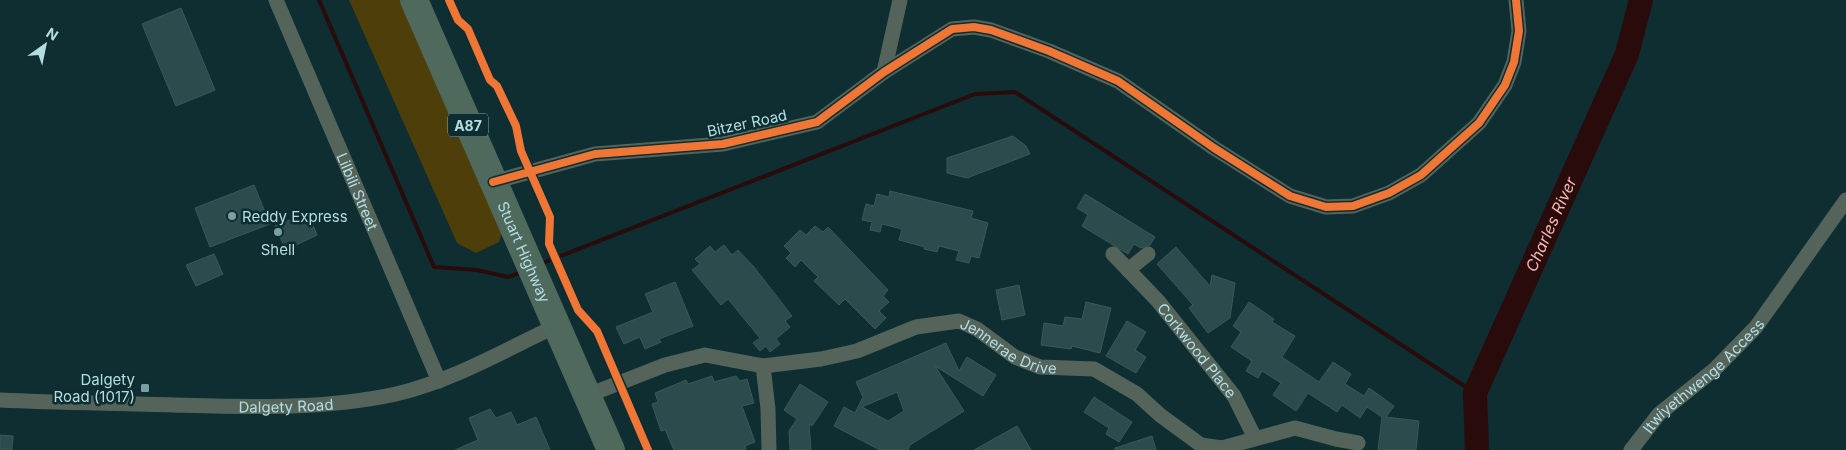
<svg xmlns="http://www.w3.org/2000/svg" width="1846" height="450" font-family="Inter,sans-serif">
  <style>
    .green { fill: #4e3e09 }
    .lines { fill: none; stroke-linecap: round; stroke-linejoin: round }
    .stream { stroke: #290b0c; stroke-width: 4 }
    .river { stroke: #290b0c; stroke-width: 24 }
    .building { fill: #2c4b4c; stroke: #365a59; fill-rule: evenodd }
    .street { stroke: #55645a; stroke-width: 15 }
    .highway { stroke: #4f695d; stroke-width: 28 }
    .cycleway-casing { stroke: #0e2d31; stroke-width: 11 }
    .cycleway { stroke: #f07635; stroke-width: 8 }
    .poi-dot { fill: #79a0a5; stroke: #0e2d31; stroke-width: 2 }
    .labels { text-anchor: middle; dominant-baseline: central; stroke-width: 5; stroke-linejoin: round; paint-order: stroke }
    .shield { fill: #0e2d31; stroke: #81a9ae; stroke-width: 1 }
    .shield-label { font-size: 14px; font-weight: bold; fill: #b2dee3 }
    .street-label { font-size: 15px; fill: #b2dee3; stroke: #0e2d31 }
    .poi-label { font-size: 15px; fill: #b2dee3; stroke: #0e2d31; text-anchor: start }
    .water-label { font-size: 16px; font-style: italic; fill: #f5b7b2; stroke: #0e2d31 }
  </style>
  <rect width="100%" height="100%" fill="#0e2e31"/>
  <path class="green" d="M349 0H414L507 214 499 242 476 253 457 243Z"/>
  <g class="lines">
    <path class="stream" d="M319 0 434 267 477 270 508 277 522 272
      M540 264 975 94 1015 92 1475 393"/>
    <path class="river" id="s1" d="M1477 450 1475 393 1627 54 1641 0"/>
  </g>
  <path class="building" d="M181 8 215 90 176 106 142 24Z
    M1013 136 1026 146 1030 154 967 178 947 173V158Z
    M254 185 270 224 210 247 195 208Z
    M890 191 973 211 971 218 988 223 979 258 971 256 969 263 956 260 959 251 939 246 937 252 924 249 925 247 899 240 902 229 882 224 880 232 870 230 872 222 862 220 866 204 874 206 877 194 889 197Z
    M1085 194 1155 237 1150 245 1141 248 1134 244 1128 254 1082 226 1088 215 1077 208Z
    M308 213 317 235 286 250 275 226Z
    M815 226 823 232 828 227 888 290 883 296 889 302 879 311 886 318 875 329 845 299 839 305 814 281 818 277 801 260 795 267 786 258 791 253 784 246 800 230 806 235Z
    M724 245 732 255 738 250 754 267 792 316 785 321 790 327 776 339 780 344 770 352 766 346 760 351 753 343 760 338 728 299 721 305 692 270 700 264 695 259 710 246 715 252Z
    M1176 247 1210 286 1212 275 1235 283 1230 318 1208 333 1189 308 1193 305 1157 264Z
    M214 254 223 274 196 286 186 265Z
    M675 282 693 326 659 339 661 342 645 349 640 337 624 344 616 327 653 312 645 294Z
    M1019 285 1025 315 1002 320 996 290Z
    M1086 302 1111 308 1100 353 1072 346 1071 349 1041 345 1044 323 1063 326 1065 317 1082 319Z
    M1249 302 1274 319 1272 322 1295 336 1282 357 1319 382 1333 362 1351 374 1345 384 1364 396 1369 388 1394 406 1386 417 1419 421 1416 450H1378L1382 417 1367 407 1360 418 1342 405 1337 412 1308 393 1296 411 1273 395 1281 383 1262 371 1258 378 1246 371 1252 361 1231 347 1241 332 1233 326Z
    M1127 321 1146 332 1135 350 1146 357 1136 373 1106 356Z
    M946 343 959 371 967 357 996 375 983 396 935 366 964 411 910 445 908 450H880L834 426 844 407 855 413 863 397 856 382ZM897 392 904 411 888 421 862 407Z
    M712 376 714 382 736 376 740 381 747 379 754 403 742 406 755 442 745 446 746 450H674L665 430 661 431 652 404 658 402 655 393 686 380 688 384Z
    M800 384 828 402 812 426 809 424 811 450H790L789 431 797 419 784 410Z
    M1094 397 1132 422 1119 442 1106 434 1109 428 1084 412Z
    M490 409 496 418 511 412 517 425 536 417 550 450H455L478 440 469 418Z
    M1017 426 1031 450H974Z
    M0 435 13 436 12 450H0Z
    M1152 436 1156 450H1115V448Z"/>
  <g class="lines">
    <g class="street">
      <path id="s2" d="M276 0 439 381"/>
      <path d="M884 72 900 0"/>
      <path d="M493 182 595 154 723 144 817 122 884 72 952 29 974 27 991 30 1049 51 1118 81 1214 148 1290 196 1326 207 1353 206 1389 193 1421 175 1479 123 1505 85 1514 62 1519 31 1516 0"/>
      <path id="s3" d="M1113 254 1158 301 1234 396 1255 438"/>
      <path d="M1128 270 1148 254"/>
      <path d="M763 366 768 409 769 450"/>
      <path id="s4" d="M586 396 665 365 705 355 763 366 821 359 857 351 916 327 959 321 977 329 1015 357 1040 367 1094 369 1137 394 1160 415 1201 445 1222 448 1295 428 1336 439 1358 443"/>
      <path id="s5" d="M0 400C58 403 116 403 174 405 248 407 323 410 396 394 452 381 505 350 556 326"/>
      <path id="s6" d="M1631 450 1659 414 1715 369 1756 327 1846 200"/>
    </g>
    <path class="highway" id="s7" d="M414 0 611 450"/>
    <g class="cycleway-casing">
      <path id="cycleway" d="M449 0 458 20 468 29 490 80 497 86 516 126 521 151 550 217 549 244 578 310 597 331 648 450
        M493 182 595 154 723 144 817 122 884 72 952 29 974 27 991 30 1049 51 1118 81 1214 148 1290 196 1326 207 1353 206 1389 193 1421 175 1479 123 1505 85 1514 62 1519 31 1516 0"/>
    </g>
    <use href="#cycleway" class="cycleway"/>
  </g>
  <g class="poi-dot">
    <circle cx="232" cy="216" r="5"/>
    <circle cx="278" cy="232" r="5"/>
    <rect x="140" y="383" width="10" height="10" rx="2.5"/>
  </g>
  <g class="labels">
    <rect class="shield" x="448" y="113.5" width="40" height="23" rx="4"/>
    <g class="shield-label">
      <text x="468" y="125">A87</text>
    </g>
    <g class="street-label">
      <text transform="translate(747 123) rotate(-12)">Bitzer Road</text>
      <text stroke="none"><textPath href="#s2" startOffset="208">Lilbili Street</textPath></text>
      <text stroke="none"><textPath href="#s7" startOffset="275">Stuart Highway</textPath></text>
      <text stroke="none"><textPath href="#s4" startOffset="444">Jennerae Drive</textPath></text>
      <text stroke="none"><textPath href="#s3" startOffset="128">Corkwood Place</textPath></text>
      <text stroke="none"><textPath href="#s6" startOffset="104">Itwiyethwenge Access</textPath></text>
      <text stroke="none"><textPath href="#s5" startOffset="286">Dalgety Road</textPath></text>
    </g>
    <g class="poi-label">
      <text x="242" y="216">Reddy Express</text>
      <text x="278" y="249" text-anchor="middle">Shell</text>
      <text x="135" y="379" text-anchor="end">Dalgety<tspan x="135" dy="17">Road (1017)</tspan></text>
    </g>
    <g class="water-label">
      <text stroke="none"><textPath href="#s1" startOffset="242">Charles River</textPath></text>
    </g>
  </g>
  <g transform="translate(45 45) rotate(33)" stroke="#0e2d31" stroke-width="4" paint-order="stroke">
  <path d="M0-4L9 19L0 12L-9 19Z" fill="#b2dee3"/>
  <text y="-8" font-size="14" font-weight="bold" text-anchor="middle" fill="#b2dee3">N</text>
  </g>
</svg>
